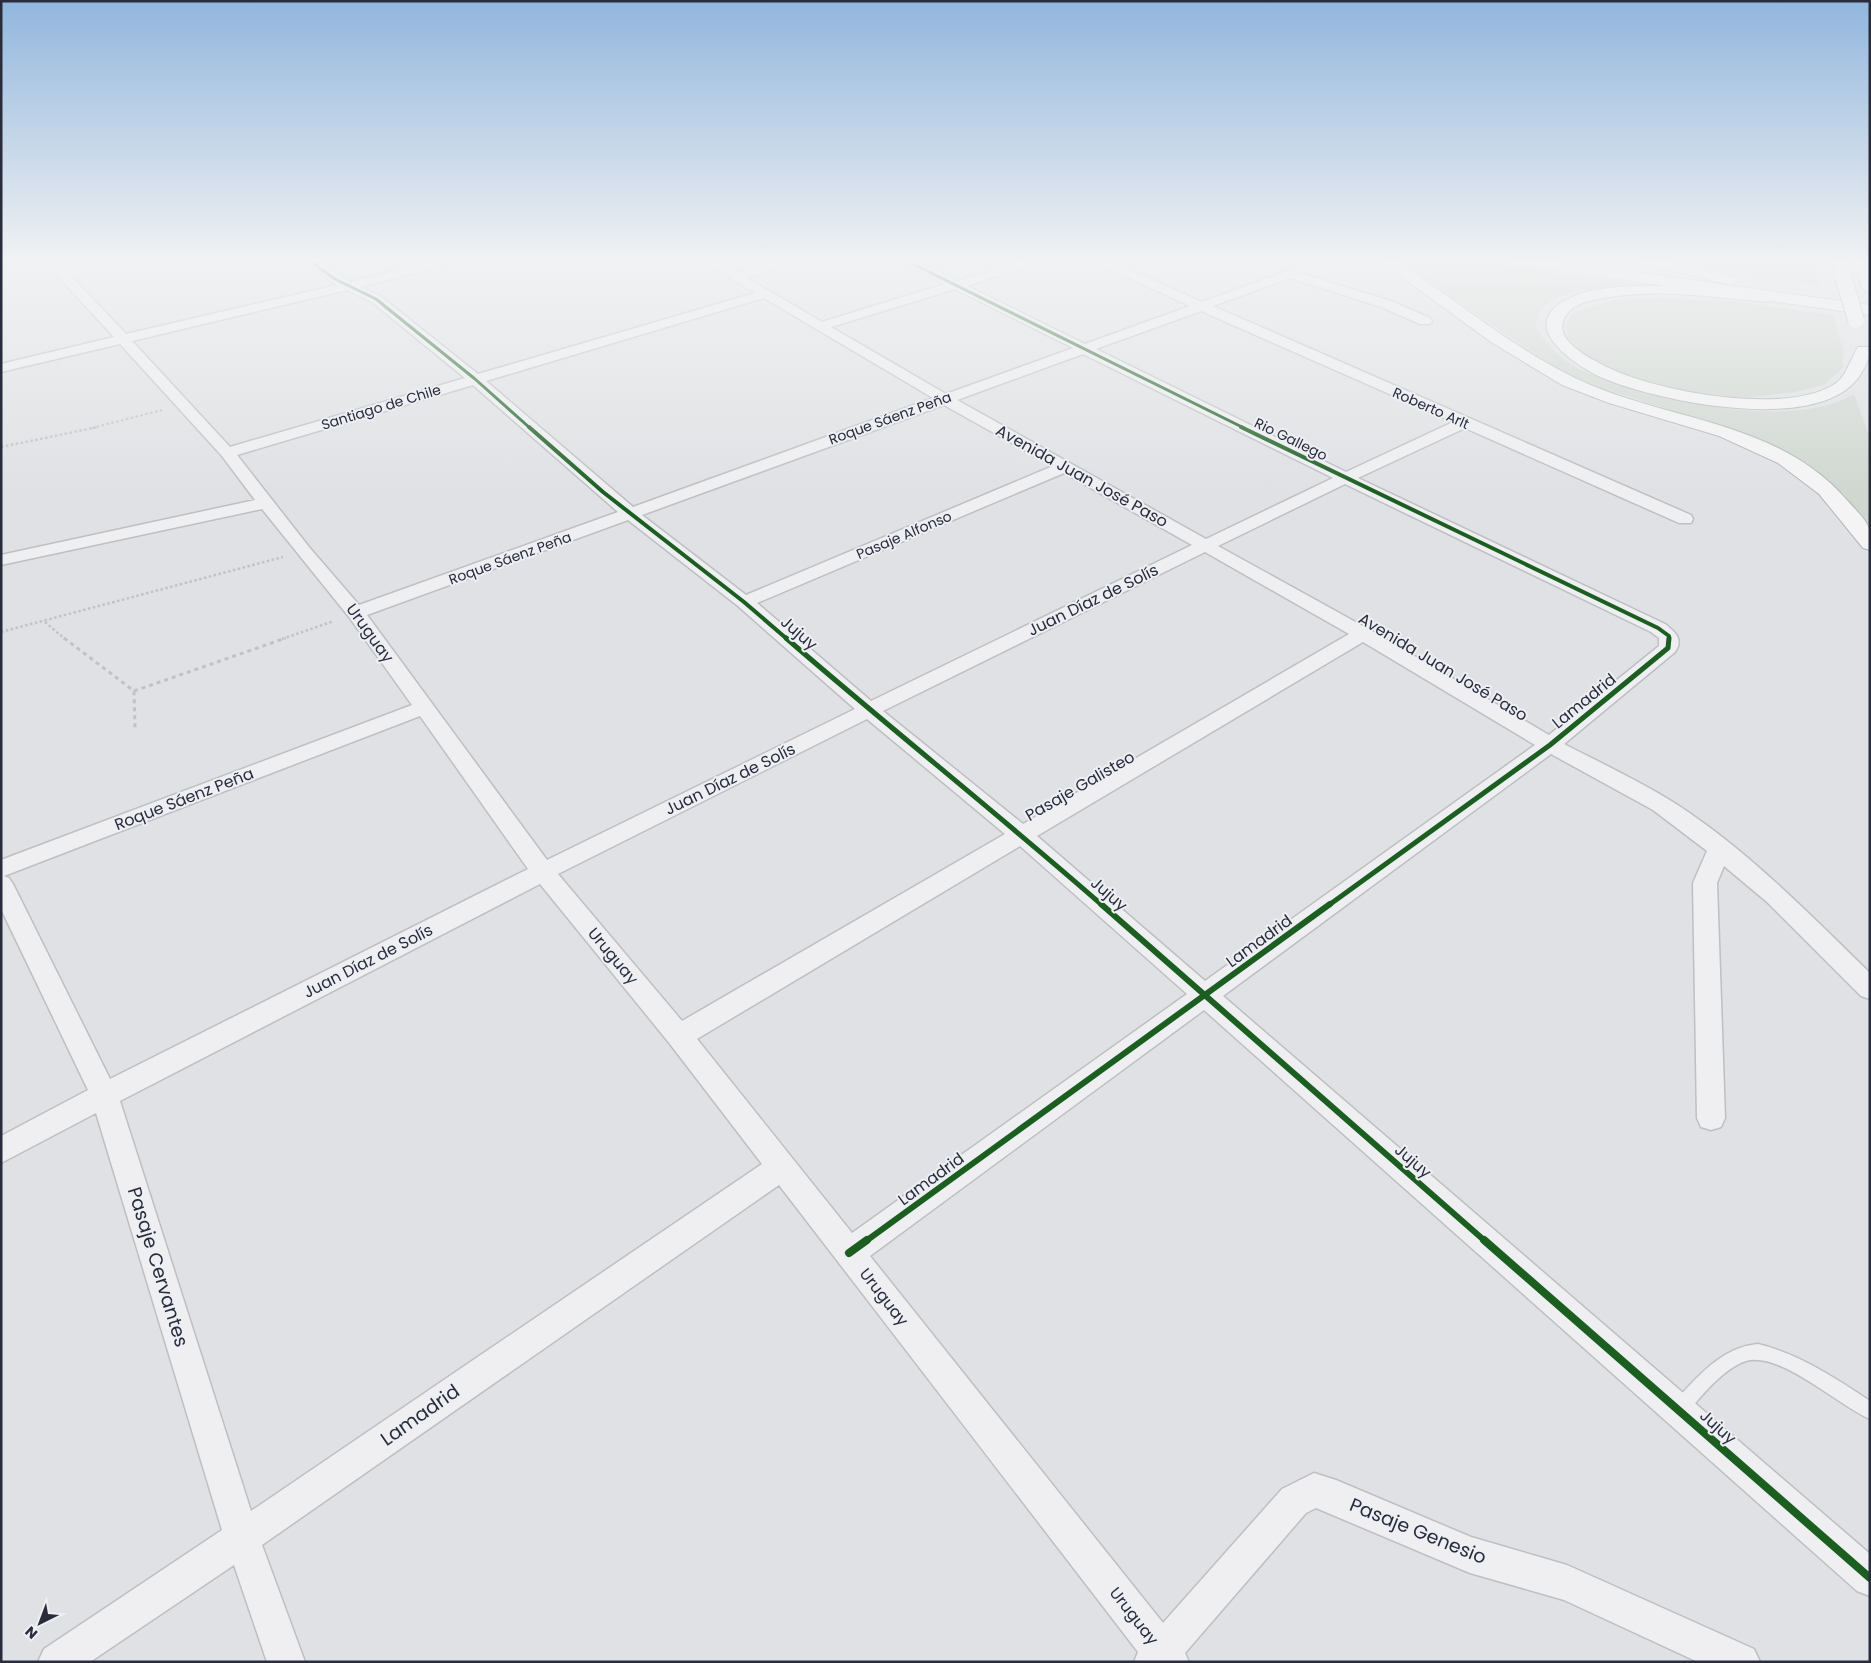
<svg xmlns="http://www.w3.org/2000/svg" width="1871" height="1663" font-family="Poppins,sans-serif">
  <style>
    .green { fill: #d0d7d0 }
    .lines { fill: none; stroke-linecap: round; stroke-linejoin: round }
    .lane-casing { stroke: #bebfc2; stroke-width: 3 }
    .street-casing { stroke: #bebfc2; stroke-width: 3 }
    .primary-casing { stroke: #bdbec1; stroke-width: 2 }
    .highway-casing { stroke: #b3b4b8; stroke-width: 2 }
    .path-far2 { stroke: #c1c2c7; stroke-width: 2; stroke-dasharray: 2.5 2.5; stroke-linecap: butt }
    .path-far1 { stroke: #c1c2c7; stroke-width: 2.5; stroke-dasharray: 2.5 2.5; stroke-linecap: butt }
    .path { stroke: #c1c2c7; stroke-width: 3; stroke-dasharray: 4 4; stroke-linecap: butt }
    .lane { fill: #efeff1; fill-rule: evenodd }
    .street { fill: #efeff1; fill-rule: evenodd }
    .primary { fill: #f4f4f5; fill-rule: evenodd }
    .highway { fill: #f4f4f5; fill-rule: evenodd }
    .highway-bridge-casing { stroke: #b3b4b8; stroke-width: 18; stroke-linecap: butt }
    .highway-bridge { stroke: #f4f4f5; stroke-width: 16 }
    .cycleway-far4-casing { stroke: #edeff4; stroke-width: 5 }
    .cycleway-far3-casing { stroke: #edeff4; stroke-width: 6 }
    .cycleway-far2-casing { stroke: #edeff4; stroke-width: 8 }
    .cycleway-far1-casing { stroke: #edeff4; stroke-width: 9 }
    .cycleway-casing { stroke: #edeff4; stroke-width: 11 }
    .cycleway-far4 { stroke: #1b5e20; stroke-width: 3 }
    .cycleway-far3 { stroke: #1b5e20; stroke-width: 4 }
    .cycleway-far2 { stroke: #1b5e20; stroke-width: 5 }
    .cycleway-far1 { stroke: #1b5e20; stroke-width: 6 }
    .cycleway { stroke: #1b5e20; stroke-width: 8 }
    .labels { text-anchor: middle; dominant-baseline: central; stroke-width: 4; stroke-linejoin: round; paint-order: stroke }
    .far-street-label { font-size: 14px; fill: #292d3b; stroke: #edeff4 }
    .street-label { font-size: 16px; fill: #292d3b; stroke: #edeff4 }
    .near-street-label { font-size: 19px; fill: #292d3b; stroke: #edeff4 }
  </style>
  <rect width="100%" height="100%" fill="#e0e1e4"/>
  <path class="green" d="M1395 259H1461L1656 287C1623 288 1566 283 1541 309 1538 313 1537 322 1535 327 1547 344 1560 359 1579 369 1589 374 1601 377 1611 380 1675 403 1792 430 1854 394L1870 438V530L1844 494 1804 463 1759 438 1601 388 1559 370Z
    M1664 259H1810L1821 286 1713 270Z
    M1658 298 1741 302 1833 315 1843 350V368L1824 385 1795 392 1742 398 1675 389 1626 374 1587 357 1568 338 1567 322 1574 312 1614 300Z"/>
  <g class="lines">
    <g class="lane-casing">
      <path id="lane" d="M1758 1344C1799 1354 1835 1378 1870 1401V1419C1839 1406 1780 1351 1746 1361 1723 1368 1700 1398 1685 1415L1679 1417 1673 1415 1671 1409 1673 1403C1697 1378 1721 1347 1758 1344Z"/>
    </g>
    <g class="street-casing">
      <path id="street" d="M1 259H18L1 266Z
        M42 259H55L126 334 337 285 301 259H315L350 282 444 259H467L360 287 380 296 478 374 755 293 700 259H715L738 273 786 259H807L747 278 822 322 945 284 897 259H913L957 281 1028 259H1048L967 286 1085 344 1190 306 1088 259H1105L1202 302 1290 270 1391 301 1430 318 1432 321 1430 324H1420L1381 307 1290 278 1213 306 1691 515 1693 519 1691 523H1679L1465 428 1358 478 1665 624C1675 632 1684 639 1675 652L1564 744C1599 762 1635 779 1668 799 1744 846 1807 912 1870 973V999L1861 996 1767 902 1724 866 1717 883 1725 1118 1721 1127 1711 1130 1701 1127 1697 1118 1693 883 1707 851 1653 810 1551 754 1223 996 1870 1554V1596L1857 1591 1204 1010 870 1256 1163 1623 1282 1489 1314 1473 1336 1480 1471 1537 1567 1565 1754 1649 1760 1662H1698L1564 1600 1470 1573 1316 1508 1306 1513 1185 1653 1189 1662H1134L1138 1652 779 1185 262 1545 305 1662H267L234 1565 90 1662H38L44 1649 222 1530 96 1113 1 1163V1136L88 1090 1 909V860L412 705 349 617 262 509 1 565V555L255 500 222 456 120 344 1 372V364L114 337ZM955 289 1073 348 946 394 831 327ZM347 290 372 302 465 378 230 447 132 341ZM764 298 933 398 633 507 486 381ZM1201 311 1453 422 1346 472 1096 349ZM1083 354 1333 478 1206 539 957 400ZM473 385 618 512 359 605 309 547 237 455ZM944 405 1053 466 746 595 642 515ZM1064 473 1192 545 871 701 757 603ZM1345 484 1651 632 1659 638V646L1549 735 1370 630 1218 546ZM628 520 738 606 855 709 547 860 367 615ZM1205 552 1349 634 1023 824 883 711ZM1363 642 1535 745 1205 981 1037 836ZM420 716 528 869 110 1079 13 884 9 878 4 876ZM867 719 1005 834 682 1021 558 874ZM1020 846 1187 994 852 1233 697 1039ZM540 884 670 1044 762 1164 251 1511 120 1101Z"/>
    </g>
    <g class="primary-casing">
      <path id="primary" d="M1498 259H1540L1870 305V315L1505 263Z"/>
    </g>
    <g class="highway-casing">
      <path id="highway" d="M1377 259H1394C1454 299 1510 346 1575 378 1664 421 1775 419 1845 498 1852 506 1868 521 1870 531 1871 537 1870 544 1870 550L1863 548 1819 494 1778 463 1719 436 1609 403 1562 385 1491 342Z
        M1633 259H1661L1736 277 1739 280 1731 285 1635 262Z
        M1830 259H1844L1850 276 1848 279H1838Z
        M1854 259H1868L1870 293 1862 288Z
        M1629 286H1676L1767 292 1775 297 1767 302C1710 297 1647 286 1590 301 1581 303 1570 308 1565 317 1551 340 1593 360 1609 368 1659 392 1784 415 1833 385 1847 377 1850 359 1858 347H1870C1870 357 1867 364 1862 372 1826 438 1653 401 1598 376 1568 361 1516 323 1570 298 1588 289 1610 288 1629 286Z"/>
    </g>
    <path class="path-far2" d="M92 428 162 410"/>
    <path class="path-far1" d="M1 447 98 427
      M45 622 65 639
      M1 632 283 557
      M282 639 334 621"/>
    <path class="path" d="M64 638 134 691 135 728
      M134 691 286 638"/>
    <use href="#lane" class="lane"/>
    <use href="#street" class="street"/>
    <use href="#primary" class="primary"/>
    <use href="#highway" class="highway"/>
    <g class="highway-bridge-casing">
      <path id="highway-bridge" d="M1843 276 1856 320"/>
    </g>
    <use href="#highway-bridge" class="highway-bridge"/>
    <g class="cycleway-far4-casing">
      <path id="cycleway-far4" d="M307 259 335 279 376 299 475 379 530 428
        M903 259 1244 428"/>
    </g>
    <g class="cycleway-far3-casing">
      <path id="cycleway-far3" d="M529 427 603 492 744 602 787 639
        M1241 427 1658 628 1669 636V639"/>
    </g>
    <g class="cycleway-far2-casing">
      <path id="cycleway-far2" d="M786 638C890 728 998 814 1102 905
        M1329 905 1550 745 1668 648 1669 638"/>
    </g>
    <g class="cycleway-far1-casing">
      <path id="cycleway-far1" d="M1101 904 1485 1241
        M866 1241 1330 904"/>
    </g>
    <g class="cycleway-casing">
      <path id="cycleway" d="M1484 1240 1870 1578
        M849 1253 867 1240"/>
    </g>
    <use href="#cycleway-far4" class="cycleway-far4"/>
    <use href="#cycleway-far3" class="cycleway-far3"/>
    <use href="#cycleway-far2" class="cycleway-far2"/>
    <use href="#cycleway-far1" class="cycleway-far1"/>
    <use href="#cycleway" class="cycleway"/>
  </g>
  <linearGradient id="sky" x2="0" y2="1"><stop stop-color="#91b6dd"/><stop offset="0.53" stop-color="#f1f2f3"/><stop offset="1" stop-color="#f1f2f3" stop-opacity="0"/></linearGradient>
  <rect width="1871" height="492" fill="url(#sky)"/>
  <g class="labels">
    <g class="far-street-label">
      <text transform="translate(381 407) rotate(-17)">Santiago de Chile</text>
      <text transform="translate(1431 408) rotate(24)">Roberto Arlt</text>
      <text transform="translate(890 418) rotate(-20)">Roque Sáenz Peña</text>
      <text transform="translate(1291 439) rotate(26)">Rio Gallego</text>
      <text transform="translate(904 535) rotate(-23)">Pasaje Alfonso</text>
      <text transform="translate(510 558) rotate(-20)">Roque Sáenz Peña</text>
    </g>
    <g class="street-label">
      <text transform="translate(1082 476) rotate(29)">Avenida Juan José Paso</text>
      <text transform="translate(1093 600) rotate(-26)">Juan Díaz de Solís</text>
      <text transform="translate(370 633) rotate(54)">Uruguay</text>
      <text transform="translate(799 633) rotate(41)">Jujuy</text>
      <text transform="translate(1443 667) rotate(31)">Avenida Juan José Paso</text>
      <text transform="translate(1584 701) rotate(-39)">Lamadrid</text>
      <text transform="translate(730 779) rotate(-26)">Juan Díaz de Solís</text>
      <text transform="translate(1080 786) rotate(-30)">Pasaje Galisteo</text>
      <text transform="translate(184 799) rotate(-21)">Roque Sáenz Peña</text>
      <text transform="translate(1109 894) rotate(41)">Jujuy</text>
      <text transform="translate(1259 941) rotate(-36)">Lamadrid</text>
      <text transform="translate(613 956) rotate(50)">Uruguay</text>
      <text transform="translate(368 961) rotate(-27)">Juan Díaz de Solís</text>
      <text transform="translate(1413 1161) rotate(41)">Jujuy</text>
      <text transform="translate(931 1179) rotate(-36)">Lamadrid</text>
      <text transform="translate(884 1297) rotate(52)">Uruguay</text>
      <text transform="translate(1718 1427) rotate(42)">Jujuy</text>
      <text transform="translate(1134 1616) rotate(52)">Uruguay</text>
    </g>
    <g class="near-street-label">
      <text transform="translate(158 1267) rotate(73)">Pasaje Cervantes</text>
      <text transform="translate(420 1415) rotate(-35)">Lamadrid</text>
      <text transform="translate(1418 1531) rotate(22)">Pasaje Genesio</text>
    </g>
  </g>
  <rect width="1871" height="1663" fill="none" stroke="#292d3b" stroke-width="5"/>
  <g transform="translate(40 1623) rotate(222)" stroke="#edeff4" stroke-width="4" paint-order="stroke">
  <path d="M0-4L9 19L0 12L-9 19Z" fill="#292d3b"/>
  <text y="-8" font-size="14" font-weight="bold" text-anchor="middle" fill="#292d3b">N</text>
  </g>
</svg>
